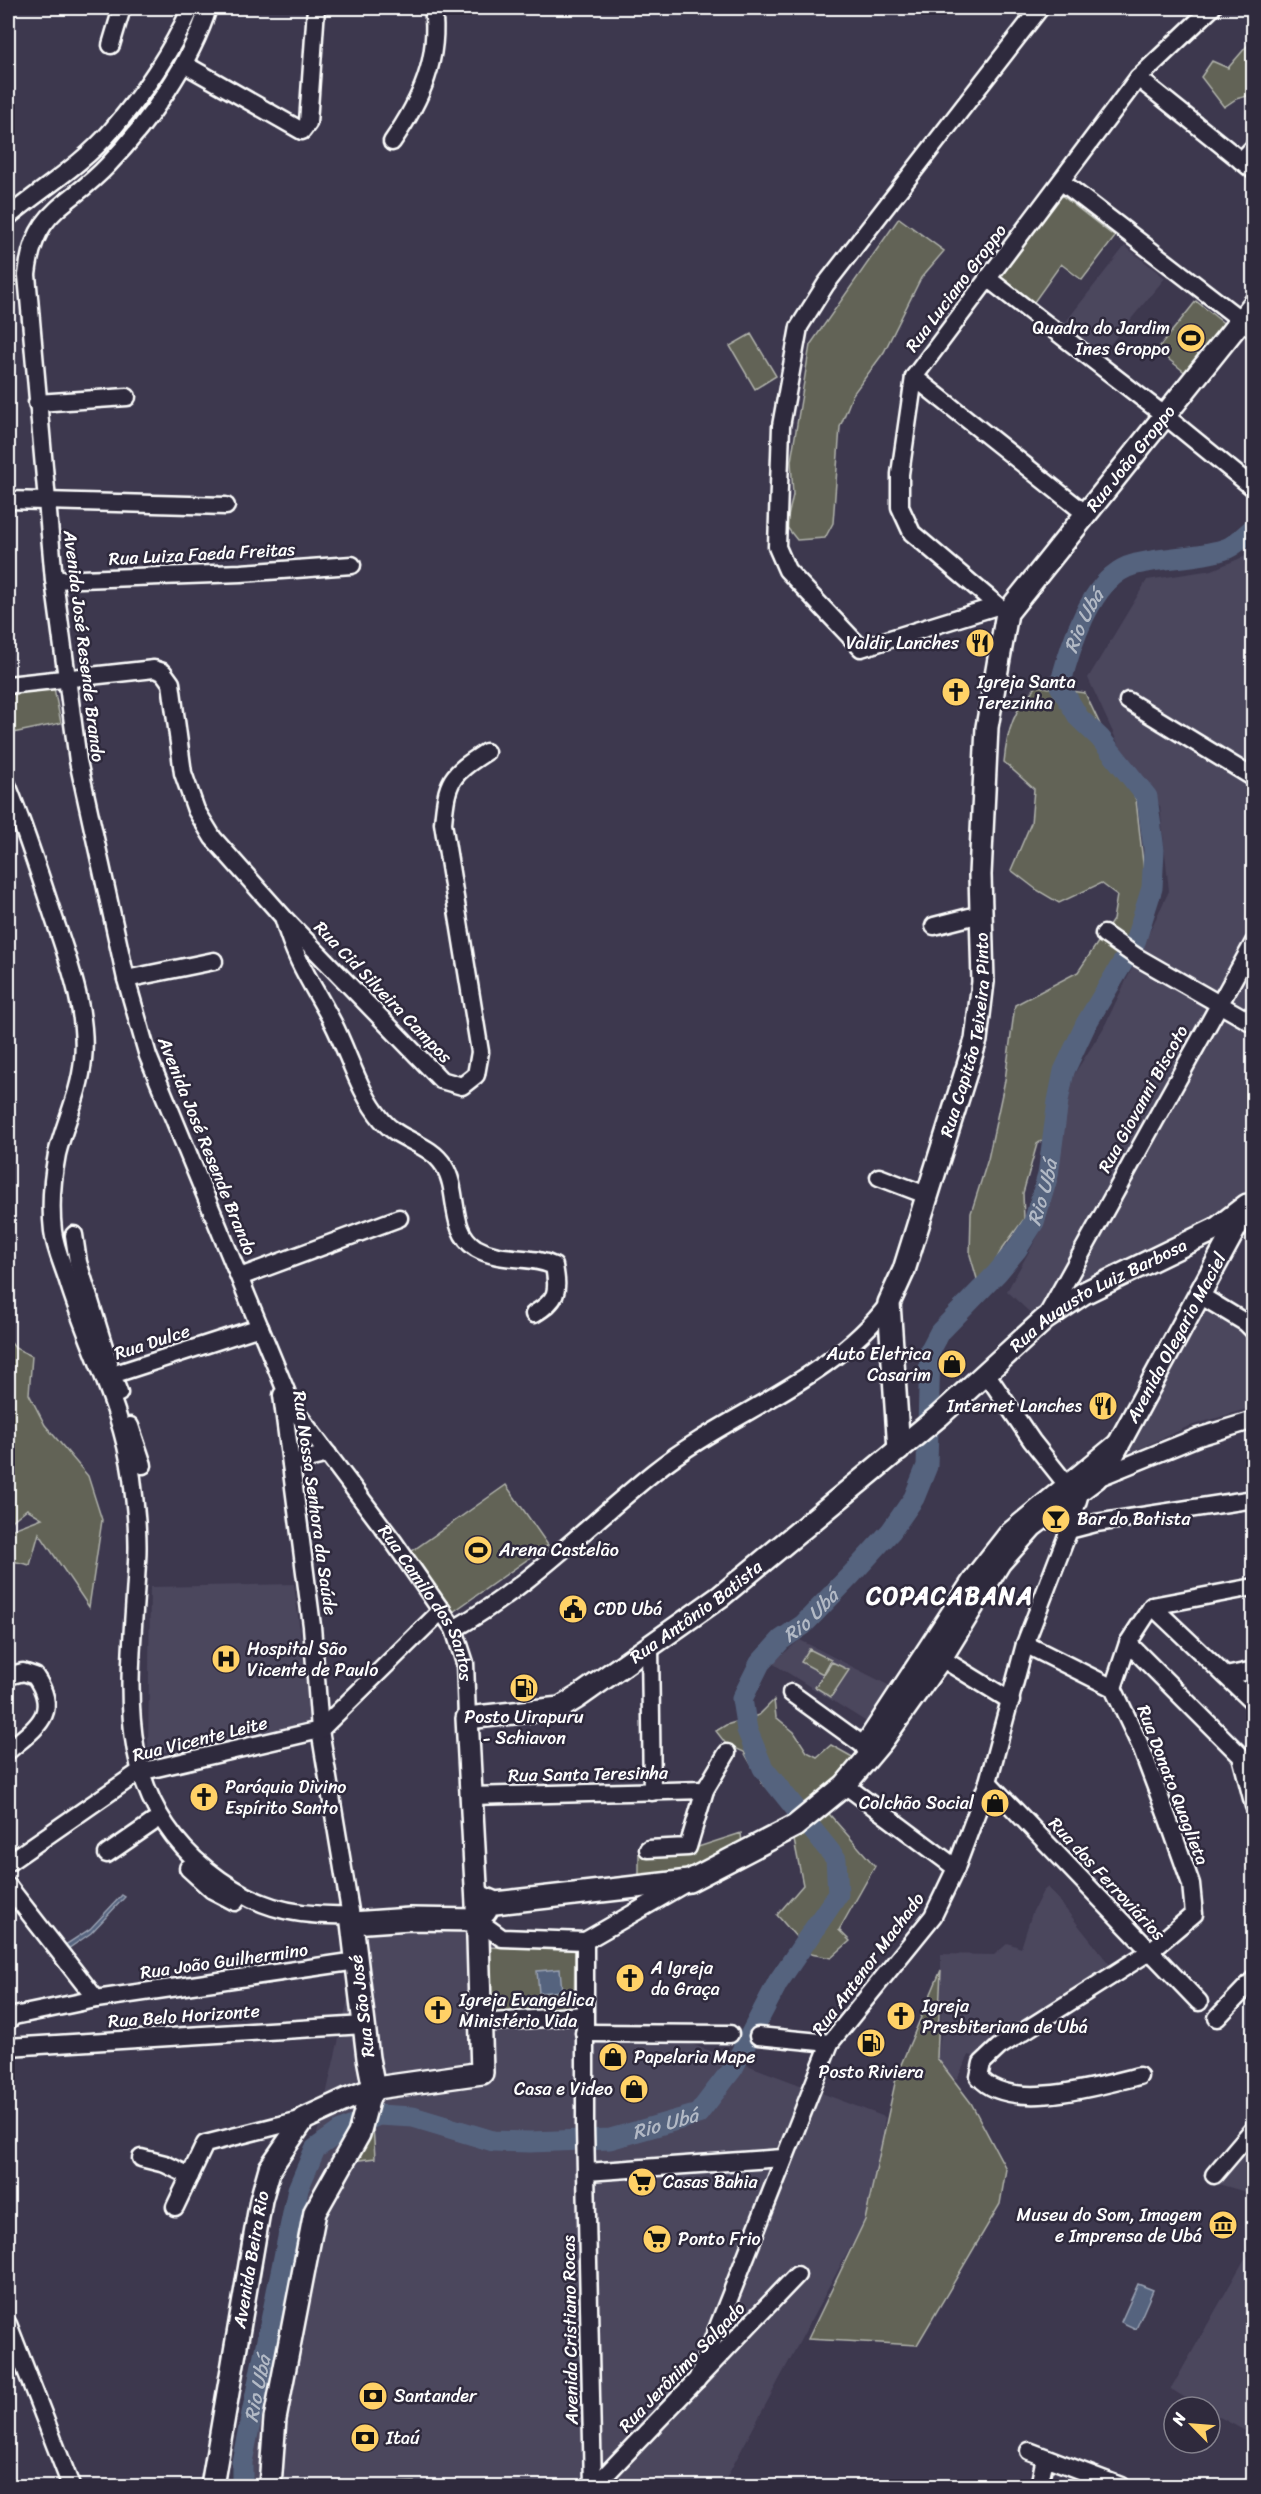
<svg xmlns="http://www.w3.org/2000/svg" width="1261" height="2494" font-family="Sriracha,sans-serif">
  <style>
    .built { fill: #4b465d }
    .green { fill: #626457; stroke: #b0b2ab; stroke-width: 1.5 }
    .water { fill: #55637e; stroke: #99a1b2; stroke-width: 1.5 }
    .lines { fill: none; stroke-linecap: round; stroke-linejoin: round }
    .river { stroke: #55637e; stroke-width: 21 }
    .minor-casing { stroke: #fff; stroke-width: 21 }
    .major-casing { stroke: #fff; stroke-width: 26 }
    .minor { stroke: #2f2a3d; stroke-width: 16 }
    .major { stroke: #2f2a3d; stroke-width: 21 }
    .labels { text-anchor: middle; dominant-baseline: central; stroke-width: 5; stroke-linejoin: round; paint-order: stroke }
    .street-label { font-size: 18px; fill: #fff; stroke: #2f2a3d }
    .poi-label { font-size: 18px; fill: #fff; stroke: #2f2a3d; text-anchor: start }
    .water-label { font-size: 20px; font-style: italic; fill: #b2b9c5; stroke: #2f2a3d }
    .district-label { font-size: 24px; font-weight: bold; letter-spacing: 1.5px; fill: #fff; stroke: #2f2a3d }
  </style>
  <rect width="100%" height="100%" fill="#3d384e"/>
  <filter id="ink" filterUnits="userSpaceOnUse"><feTurbulence type="fractalNoise" baseFrequency=".0167" numOctaves="2"/><feDisplacementMap in="SourceGraphic" scale="12" xChannelSelector="R" yChannelSelector="G"/><feConvolveMatrix kernelMatrix="1 2 1 2 8 2 1 2 1" color-interpolation-filters="sRGB"/></filter>
  <g filter="url(#ink)">
    <path class="built" d="M1125 246 1165 278 1103 353 1064 324Z
      M1253 553V1176L1238 1204 1189 1243 1039 1334V1321L1007 1291 1040 1232 1071 1079 1103 1029 1169 891 1160 806 1121 750 1088 678 1147 580 1212 570Z
      M1206 1302 1253 1339V1407L1187 1427 1121 1457Z
      M294 1584 312 1728 148 1755 150 1587Z
      M800 1640 896 1689 873 1726 772 1663Z
      M1048 1887 1110 1965 979 2058 969 2055 957 2079 936 2069 941 2033V1954L994 1955 1008 1943 1021 1948 1032 1913 1043 1891Z
      M473 1924 591 1948 593 2035 665 2034 885 2117 872 2207 722 2486H236L363 1934Z
      M1253 2134V2194L1211 2182Z
      M1253 2248V2435L1210 2412V2407H1200L1171 2389 1244 2260Z"/>
    <path class="green" d="M1253 39V57L1250 63 1253 67V86L1247 96 1236 99 1224 107 1201 77 1212 61 1228 68Z
      M1061 195 1115 237 1082 280 1061 264 1029 309 994 280Z
      M899 218 944 251 921 278 884 352 853 394 840 427 833 523 825 538 797 540 786 526 793 495 791 461 810 345Z
      M1196 301 1226 325 1187 374 1157 350Z
      M751 334 776 376 755 389 730 346Z
      M1037 686 1085 693 1136 800 1145 881 1129 934 1056 1069 1053 1133 1037 1144 1023 1193 1024 1219 1002 1249 980 1289 970 1255 971 1213 988 1159 1005 1080 1015 1005 1078 972 1113 920 1117 895 1101 883 1059 903 1037 890 1011 870 1031 823 1034 789 1004 762C1007 731 1014 708 1037 686Z
      M54 688 61 723 8 734V692Z
      M8 1339 15 1348 32 1356 29 1394 45 1425 88 1476 102 1520 89 1607 39 1533 30 1565 8 1560V1546L13 1529 42 1518 27 1509 8 1524Z
      M287 1407 315 1448 295 1455Z
      M506 1485 548 1545 450 1614 408 1554Z
      M809 1649 831 1660 823 1674 801 1662Z
      M832 1662 849 1670 831 1697 815 1687Z
      M774 1700 776 1717 794 1732 807 1752 817 1757 831 1745 856 1759 821 1793 830 1815 875 1866 839 1930 850 1941 831 1958 811 1954 777 1915 803 1885 794 1840 803 1817 784 1796 763 1785 744 1752 726 1744 716 1731 726 1725 759 1715Z
      M741 1833 742 1846 690 1872 639 1880V1851L689 1850Z
      M480 1947 575 1949 574 2014 485 2019Z
      M941 1970 937 2058 971 2103 1006 2169 1000 2204 917 2345 808 2339 865 2220 897 2074Z
      M373 2125 375 2158 351 2161 367 2127Z
      M414 2482V2486H301Z"/>
    <path class="water" d="M122 1895 125 1897 91 1933 65 1951 59 1949 90 1929Z
      M560 1969 562 1991 539 1993 537 1971Z
      M1138 2284 1153 2290 1136 2329 1121 2322Z"/>
    <g class="lines">
      <path class="river" id="s1" d="M242 2486V2462L298 2189 315 2149 339 2132 378 2115 413 2117 493 2141 530 2142 610 2139 698 2114 733 2068 778 1982 838 1894 836 1859 763 1768 747 1730 742 1699 760 1663 781 1640 803 1625 851 1575 891 1531 914 1498 927 1466 930 1351 940 1332 997 1273 1017 1249 1034 1222 1048 1175 1058 1101 1064 1071 1086 1024 1135 942 1152 888 1154 850 1147 797 1100 738 1079 718 1060 686C1069 650 1091 576 1133 565 1160 557 1203 558 1228 548 1237 544 1246 534 1254 528"/>
      <g class="minor-casing">
        <g id="minor">
          <path id="s2" d="M208 8C191 63 148 123 108 165 68 208 34 208 27 275L54 580 78 761 126 979 148 1056 293 1408 393 1541 454 1629 465 1663 467 1718"/>
          <path d="M111 45 122 8"/>
          <path d="M184 64 302 131 308 123 316 8"/>
          <path d="M1138 78 1254 171"/>
          <path d="M392 142C421 100 440 59 433 8"/>
          <path d="M1241 161 1254 147"/>
          <path d="M1062 182 1254 330"/>
          <path d="M8 217C41 189 82 165 111 131 143 94 171 52 191 8"/>
          <path d="M987 278 1164 415 1251 486"/>
          <path d="M914 377 1086 514"/>
          <path d="M37 403 127 397"/>
          <path d="M8 500 226 506"/>
          <path d="M54 580 241 573 352 565"/>
          <path d="M997 606 861 648 787 570 777 547 781 426 799 327 826 284 1040 8"/>
          <path d="M1004 611 912 533 900 507V474L914 377 1138 78 1212 8"/>
          <path d="M8 685 154 669 163 672 171 683 183 773 196 810 213 838 284 918 441 1080 462 1086 476 1075 480 1052 443 823C447 780 450 775 486 752"/>
          <path d="M1128 701 1254 778"/>
          <path d="M8 787C25 829 39 872 53 915 68 960 88 1012 83 1060 80 1093 65 1122 57 1154 52 1180 50 1205 53 1231 55 1248 63 1265 68 1281 88 1346 123 1409 132 1478 135 1505 139 1535 137 1562 132 1674 107 1788 206 1869 253 1907 290 1917 350 1915"/>
          <path d="M284 920C296 963 313 985 333 1023 349 1054 359 1093 382 1120 399 1141 430 1143 444 1166 460 1191 448 1231 476 1248 502 1263 528 1254 554 1266 559 1293 557 1300 534 1314"/>
          <path d="M934 926 981 914"/>
          <path d="M1104 934 1137 957 1254 1024"/>
          <path d="M126 979 214 961"/>
          <path d="M879 1177 926 1195"/>
          <path d="M74 1235 78 1262 109 1363"/>
          <path d="M240 1277 399 1218"/>
          <path d="M1198 1294 1246 1323 1254 1331"/>
          <path d="M1045 1319 1254 942"/>
          <path d="M986 1373 1032 1441 1071 1490"/>
          <path d="M119 1393 112 1375 260 1327"/>
          <path d="M282 1395 312 1626 320 1730 352 1923"/>
          <path d="M130 1426 143 1465"/>
          <path d="M291 1463 328 1454"/>
          <path d="M1097 1478 1198 1437 1254 1420"/>
          <path d="M1069 1530 1096 1523 1254 1499"/>
          <path d="M1152 1606 1254 1703"/>
          <path d="M454 1629C529 1587 588 1525 654 1472 727 1413 833 1380 889 1303"/>
          <path d="M1128 1643 1241 1756 1254 1806"/>
          <path d="M1025 1644 1113 1688 1140 1745 1168 1819 1191 1884 1194 1914 1149 1952 999 2047 982 2063 979 2077C1010 2113 1098 2086 1139 2076"/>
          <path d="M650 1647 652 1792"/>
          <path d="M941 1658 1011 1701"/>
          <path d="M8 1676 23 1672 35 1676C61 1714 36 1727 8 1751"/>
          <path d="M1226 1676 1254 1670"/>
          <path d="M1113 1688 1128 1643 1152 1606 1254 1587"/>
          <path d="M791 1693 863 1745 868 1755"/>
          <path d="M320 1730 442 1610"/>
          <path d="M863 1745 975 1574 1008 1532 1116 1443"/>
          <path d="M988 1782 1199 2002"/>
          <path d="M845 1785 956 1868"/>
          <path d="M471 1796 705 1790"/>
          <path d="M648 1849 688 1847 705 1790 727 1753"/>
          <path d="M107 1854 152 1823"/>
          <path d="M8 1863 139 1772 320 1730"/>
          <path d="M188 1868 212 1890 235 1902"/>
          <path d="M8 1886 96 1999"/>
          <path d="M477 1920 502 1938 585 1941"/>
          <path d="M585 1941V2127L593 2486"/>
          <path d="M585 1941 686 1883"/>
          <path d="M1217 2018 1254 1979"/>
          <path d="M8 2021 14 2016 96 1999 357 1961"/>
          <path d="M481 2023 584 2015"/>
          <path d="M584 2033 730 2034"/>
          <path d="M758 2036 830 2043"/>
          <path d="M8 2047 364 2025"/>
          <path d="M141 2158 165 2164 190 2176"/>
          <path d="M587 2172 783 2158"/>
          <path d="M1214 2175 1254 2128"/>
          <path d="M175 2207 205 2144 304 2119"/>
          <path d="M8 2324 71 2486"/>
          <path d="M697 2380 830 2043 933 1916 956 1868 988 1782 1025 1644 1069 1530 1081 1490"/>
          <path d="M1029 2451 1121 2486"/>
          <path d="M595 2486 797 2275"/>
          <path d="M1039 2486 1045 2458"/>
        </g>
      </g>
      <g class="major-casing">
        <g id="major">
          <path id="s3" d="M899 1450 889 1303 904 1270 976 1040 983 982 980 875 987 727 1007 613 1254 304"/>
          <path id="s4" d="M477 1892 481 1897 495 1903 689 1881 795 1826 845 1785 882 1741 941 1658 1000 1562 1032 1526 1096 1478 1109 1462 1244 1212"/>
          <path d="M374 2089 368 2058 352 1923 410 1919 477 1920 486 1911"/>
          <path id="s5" d="M212 2486 261 2200 270 2168 304 2119 347 2099 376 2088 482 2073 477 1904 467 1718 560 1708 578 1697 721 1596 939 1416 1045 1319 1084 1293 1216 1229 1247 1205"/>
          <path d="M270 2486 275 2419 315 2212 359 2134 369 2097 374 2089"/>
        </g>
      </g>
      <use href="#minor" class="minor"/>
      <use href="#major" class="major"/>
    </g>
  </g>
  <defs>
    <g id="stadium-disc" transform="scale(1.5)"><circle r="9.5" fill="#ffd166" stroke="#2f2a3d"/><path d="M0-5a6.5 5 0 1 0 0 10a6.5 5 0 1 0 0-10ZM-3.5-1.8h7v3.6h-7Z" fill="#111"/></g>
    <g id="restaurant-disc" transform="scale(1.5)"><circle r="9.5" fill="#ffd166" stroke="#2f2a3d"/><path d="M-5-6h1v4h1v-4h1v4h1v-4h1v5L-1.5 .5V6h-2V.5L-5-1ZM5-6V6H3V1.5H1.5Q1.5-4 5-6Z" fill="#111"/></g>
    <g id="church-disc" transform="scale(1.5)"><circle r="9.5" fill="#ffd166" stroke="#2f2a3d"/><path d="M-1.2-6h2.4v3.5h3.3v2.4h-3.3V6h-2.4V-.1h-3.3v-2.4h3.3Z" fill="#111"/></g>
    <g id="shop-disc" transform="scale(1.5)"><circle r="9.5" fill="#ffd166" stroke="#2f2a3d"/><path d="M-5-2.5h2.3a2.7 3.5 0 0 1 5.4 0H5L5.5 6h-11ZM-1.5-2.5h3a1.5 2.3 0 0 0-3 0Z" fill="#111"/></g>
    <g id="bar-disc" transform="scale(1.5)"><circle r="9.5" fill="#ffd166" stroke="#2f2a3d"/><path d="M-6-5H6L.8 .8V4.5H3.5V6h-7V4.5H-.8V.8Z" fill="#111"/></g>
    <g id="civic-disc" transform="scale(1.5)"><circle r="9.5" fill="#ffd166" stroke="#2f2a3d"/><path d="M-.6-6.5H3V-4.5H.6V-3L4-1V1h2V6H-6V1h2V-1L-.6-3ZM-1.2 2.5V6h2.4V2.5Z" fill="#111"/></g>
    <g id="hospital-disc" transform="scale(1.5)"><circle r="9.5" fill="#ffd166" stroke="#2f2a3d"/><path d="M-5-5h3v3.5h4V-5h3V5h-3V1.5h-4V5h-3Z" fill="#111"/></g>
    <g id="fuel-disc" transform="scale(1.5)"><circle r="9.5" fill="#ffd166" stroke="#2f2a3d"/><path d="M-5.5-6h7V0h2V4h1.3V-2.5L3-4.5l.8-.8L6-3V5H2.5V1h-1V6h-7ZM-4.2-4.7v3.2H.2V-4.7Z" fill="#111"/></g>
    <g id="supermarket-disc" transform="scale(1.5)"><circle r="9.5" fill="#ffd166" stroke="#2f2a3d"/><path d="M-6-5.5h2.5l.6 2H6L4.5 2H-2.5L-4.4-4H-6ZM-1.5 3.2a1.3 1.3 0 1 0 .1 0ZM3 3.2a1.3 1.3 0 1 0 .1 0Z" fill="#111"/></g>
    <g id="museum-disc" transform="scale(1.5)"><circle r="9.5" fill="#ffd166" stroke="#2f2a3d"/><path d="M0-6L6-3V-2H-6V-3ZM-5-1h2V3h-2ZM-1-1h2V3h-2ZM3-1h2V3H3ZM-6 4H6V6H-6Z" fill="#111"/></g>
    <g id="bank-disc" transform="scale(1.5)"><circle r="9.5" fill="#ffd166" stroke="#2f2a3d"/><path d="M-6-4H6V4H-6ZM0-2.3a2.3 2.3 0 1 0 0 4.6a2.3 2.3 0 1 0 0-4.6Z" fill="#111"/></g>
  </defs>
  <g fill-rule="evenodd">
    <use href="#stadium-disc" x="1191" y="338"/>
    <use href="#restaurant-disc" x="980" y="643"/>
    <use href="#church-disc" x="956" y="692"/>
    <use href="#shop-disc" x="952" y="1364"/>
    <use href="#restaurant-disc" x="1103" y="1406"/>
    <use href="#bar-disc" x="1056" y="1519"/>
    <use href="#stadium-disc" x="478" y="1550"/>
    <use href="#civic-disc" x="573" y="1609"/>
    <use href="#hospital-disc" x="226" y="1659"/>
    <use href="#fuel-disc" x="524" y="1688"/>
    <use href="#church-disc" x="204" y="1797"/>
    <use href="#shop-disc" x="995" y="1803"/>
    <use href="#church-disc" x="630" y="1978"/>
    <use href="#church-disc" x="438" y="2010"/>
    <use href="#church-disc" x="901" y="2016"/>
    <use href="#fuel-disc" x="871" y="2043"/>
    <use href="#shop-disc" x="613" y="2057"/>
    <use href="#shop-disc" x="634" y="2089"/>
    <use href="#supermarket-disc" x="642" y="2182"/>
    <use href="#museum-disc" x="1223" y="2225"/>
    <use href="#supermarket-disc" x="657" y="2239"/>
    <use href="#bank-disc" x="373" y="2396"/>
    <use href="#bank-disc" x="365" y="2438"/>
  </g>
  <g class="labels">
    <g class="street-label">
      <text transform="translate(956 288) rotate(-53)">Rua Luciano Groppo</text>
      <text stroke="none"><textPath href="#s3" startOffset="1052">Rua João Groppo</textPath></text>
      <text transform="translate(202 554) rotate(-3)">Rua Luiza Faeda Freitas</text>
      <text transform="translate(84 646) rotate(83)">Avenida José Resende Brando</text>
      <text transform="translate(383 992) rotate(46)">Rua Cid Silveira Campos</text>
      <text stroke="none"><textPath href="#s3" startOffset="428">Rua Capitão Teixeira Pinto</textPath></text>
      <text transform="translate(1143 1099) rotate(-61)">Rua Giovanni Biscoto</text>
      <text transform="translate(207 1146) rotate(68)">Avenida José Resende Brando</text>
      <text stroke="none"><textPath href="#s5" startOffset="1698">Rua Augusto Luiz Barbosa</textPath></text>
      <text stroke="none"><textPath href="#s4" startOffset="963">Avenida Olegario Maciel</textPath></text>
      <text transform="translate(152 1342) rotate(-18)">Rua Dulce</text>
      <text transform="translate(315 1503) rotate(82)">Rua Nossa Senhora da Saúde</text>
      <text stroke="none"><textPath href="#s2" startOffset="1740">Rua Camilo dos Santos</textPath></text>
      <text stroke="none"><textPath href="#s5" startOffset="1184">Rua Antônio Batista</textPath></text>
      <text transform="translate(200 1739) rotate(-14)">Rua Vicente Leite</text>
      <text transform="translate(588 1774) rotate(-1)">Rua Santa Teresinha</text>
      <text transform="translate(1173 1785) rotate(69)">Rua Donato Quaglieta</text>
      <text transform="translate(1107 1879) rotate(47)">Rua dos Ferroviários</text>
      <text transform="translate(224 1961) rotate(-8)">Rua João Guilhermino</text>
      <text transform="translate(868 1964) rotate(-53)">Rua Antenor Machado</text>
      <text transform="translate(362 2006) rotate(-97)">Rua São José</text>
      <text transform="translate(184 2016) rotate(-4)">Rua Belo Horizonte</text>
      <text stroke="none"><textPath href="#s5" startOffset="230">Avenida Beira Rio</textPath></text>
      <text transform="translate(570 2330) rotate(-91)">Avenida Cristiano Rocas</text>
      <text transform="translate(682 2367) rotate(-46)">Rua Jerônimo Salgado</text>
    </g>
    <g class="poi-label">
      <text x="1170" y="328" text-anchor="end">Quadra do Jardim<tspan x="1170" dy="21">Ines Groppo</tspan></text>
      <text x="959" y="643" text-anchor="end">Valdir Lanches</text>
      <text x="977" y="682">Igreja Santa<tspan x="977" dy="21">Terezinha</tspan></text>
      <text x="931" y="1354" text-anchor="end">Auto Eletrica<tspan x="931" dy="21">Casarim</tspan></text>
      <text x="1082" y="1406" text-anchor="end">Internet Lanches</text>
      <text x="1077" y="1519">Bar do Batista</text>
      <text x="499" y="1550">Arena Castelão</text>
      <text x="594" y="1609">CDD Ubá</text>
      <text x="247" y="1649">Hospital São<tspan x="247" dy="21">Vicente de Paulo</tspan></text>
      <text x="524" y="1717" text-anchor="middle">Posto Uirapuru<tspan x="524" dy="21">- Schiavon</tspan></text>
      <text x="225" y="1787">Paróquia Divino<tspan x="225" dy="21">Espírito Santo</tspan></text>
      <text x="974" y="1803" text-anchor="end">Colchão Social</text>
      <text x="651" y="1968">A Igreja<tspan x="651" dy="21">da Graça</tspan></text>
      <text x="459" y="2000">Igreja Evangélica<tspan x="459" dy="21">Ministério Vida</tspan></text>
      <text x="922" y="2006">Igreja<tspan x="922" dy="21">Presbiteriana de Ubá</tspan></text>
      <text x="634" y="2057">Papelaria Mape</text>
      <text x="871" y="2072" text-anchor="middle">Posto Riviera</text>
      <text x="613" y="2089" text-anchor="end">Casa e Video</text>
      <text x="663" y="2182">Casas Bahia</text>
      <text x="1202" y="2215" text-anchor="end">Museu do Som, Imagem<tspan x="1202" dy="21">e Imprensa de Ubá</tspan></text>
      <text x="678" y="2239">Ponto Frio</text>
      <text x="394" y="2396">Santander</text>
      <text x="386" y="2438">Itaú</text>
    </g>
    <g class="water-label">
      <text stroke="none"><textPath href="#s1" startOffset="2475">Rio Ubá</textPath></text>
      <text stroke="none"><textPath href="#s1" startOffset="1845">Rio Ubá</textPath></text>
      <text stroke="none"><textPath href="#s1" startOffset="1341">Rio Ubá</textPath></text>
      <text stroke="none"><textPath href="#s1" startOffset="711">Rio Ubá</textPath></text>
      <text stroke="none"><textPath href="#s1" startOffset="99">Rio Ubá</textPath></text>
    </g>
    <g class="district-label">
      <text x="950" y="1596">COPACABANA</text>
    </g>
  </g>
  <rect width="1261" height="2494" fill="none" stroke="#2f2a3d" stroke-width="30"/>
  <rect x="15" y="15" width="1231" height="2464" fill="none" stroke="#fff" stroke-width="2" filter="url(#ink)"/>
  <g transform="translate(1192 2425) rotate(295)"><circle r="28" fill="#2f2a3d" stroke="#827f8b" stroke-width="1.5"/>
  <path d="M0-4.5L10 22L0 15L-10 22Z" fill="#ffd166"/>
  <text y="-9" font-size="16" font-weight="bold" text-anchor="middle" fill="#ffffff">N</text>
  </g>
</svg>
